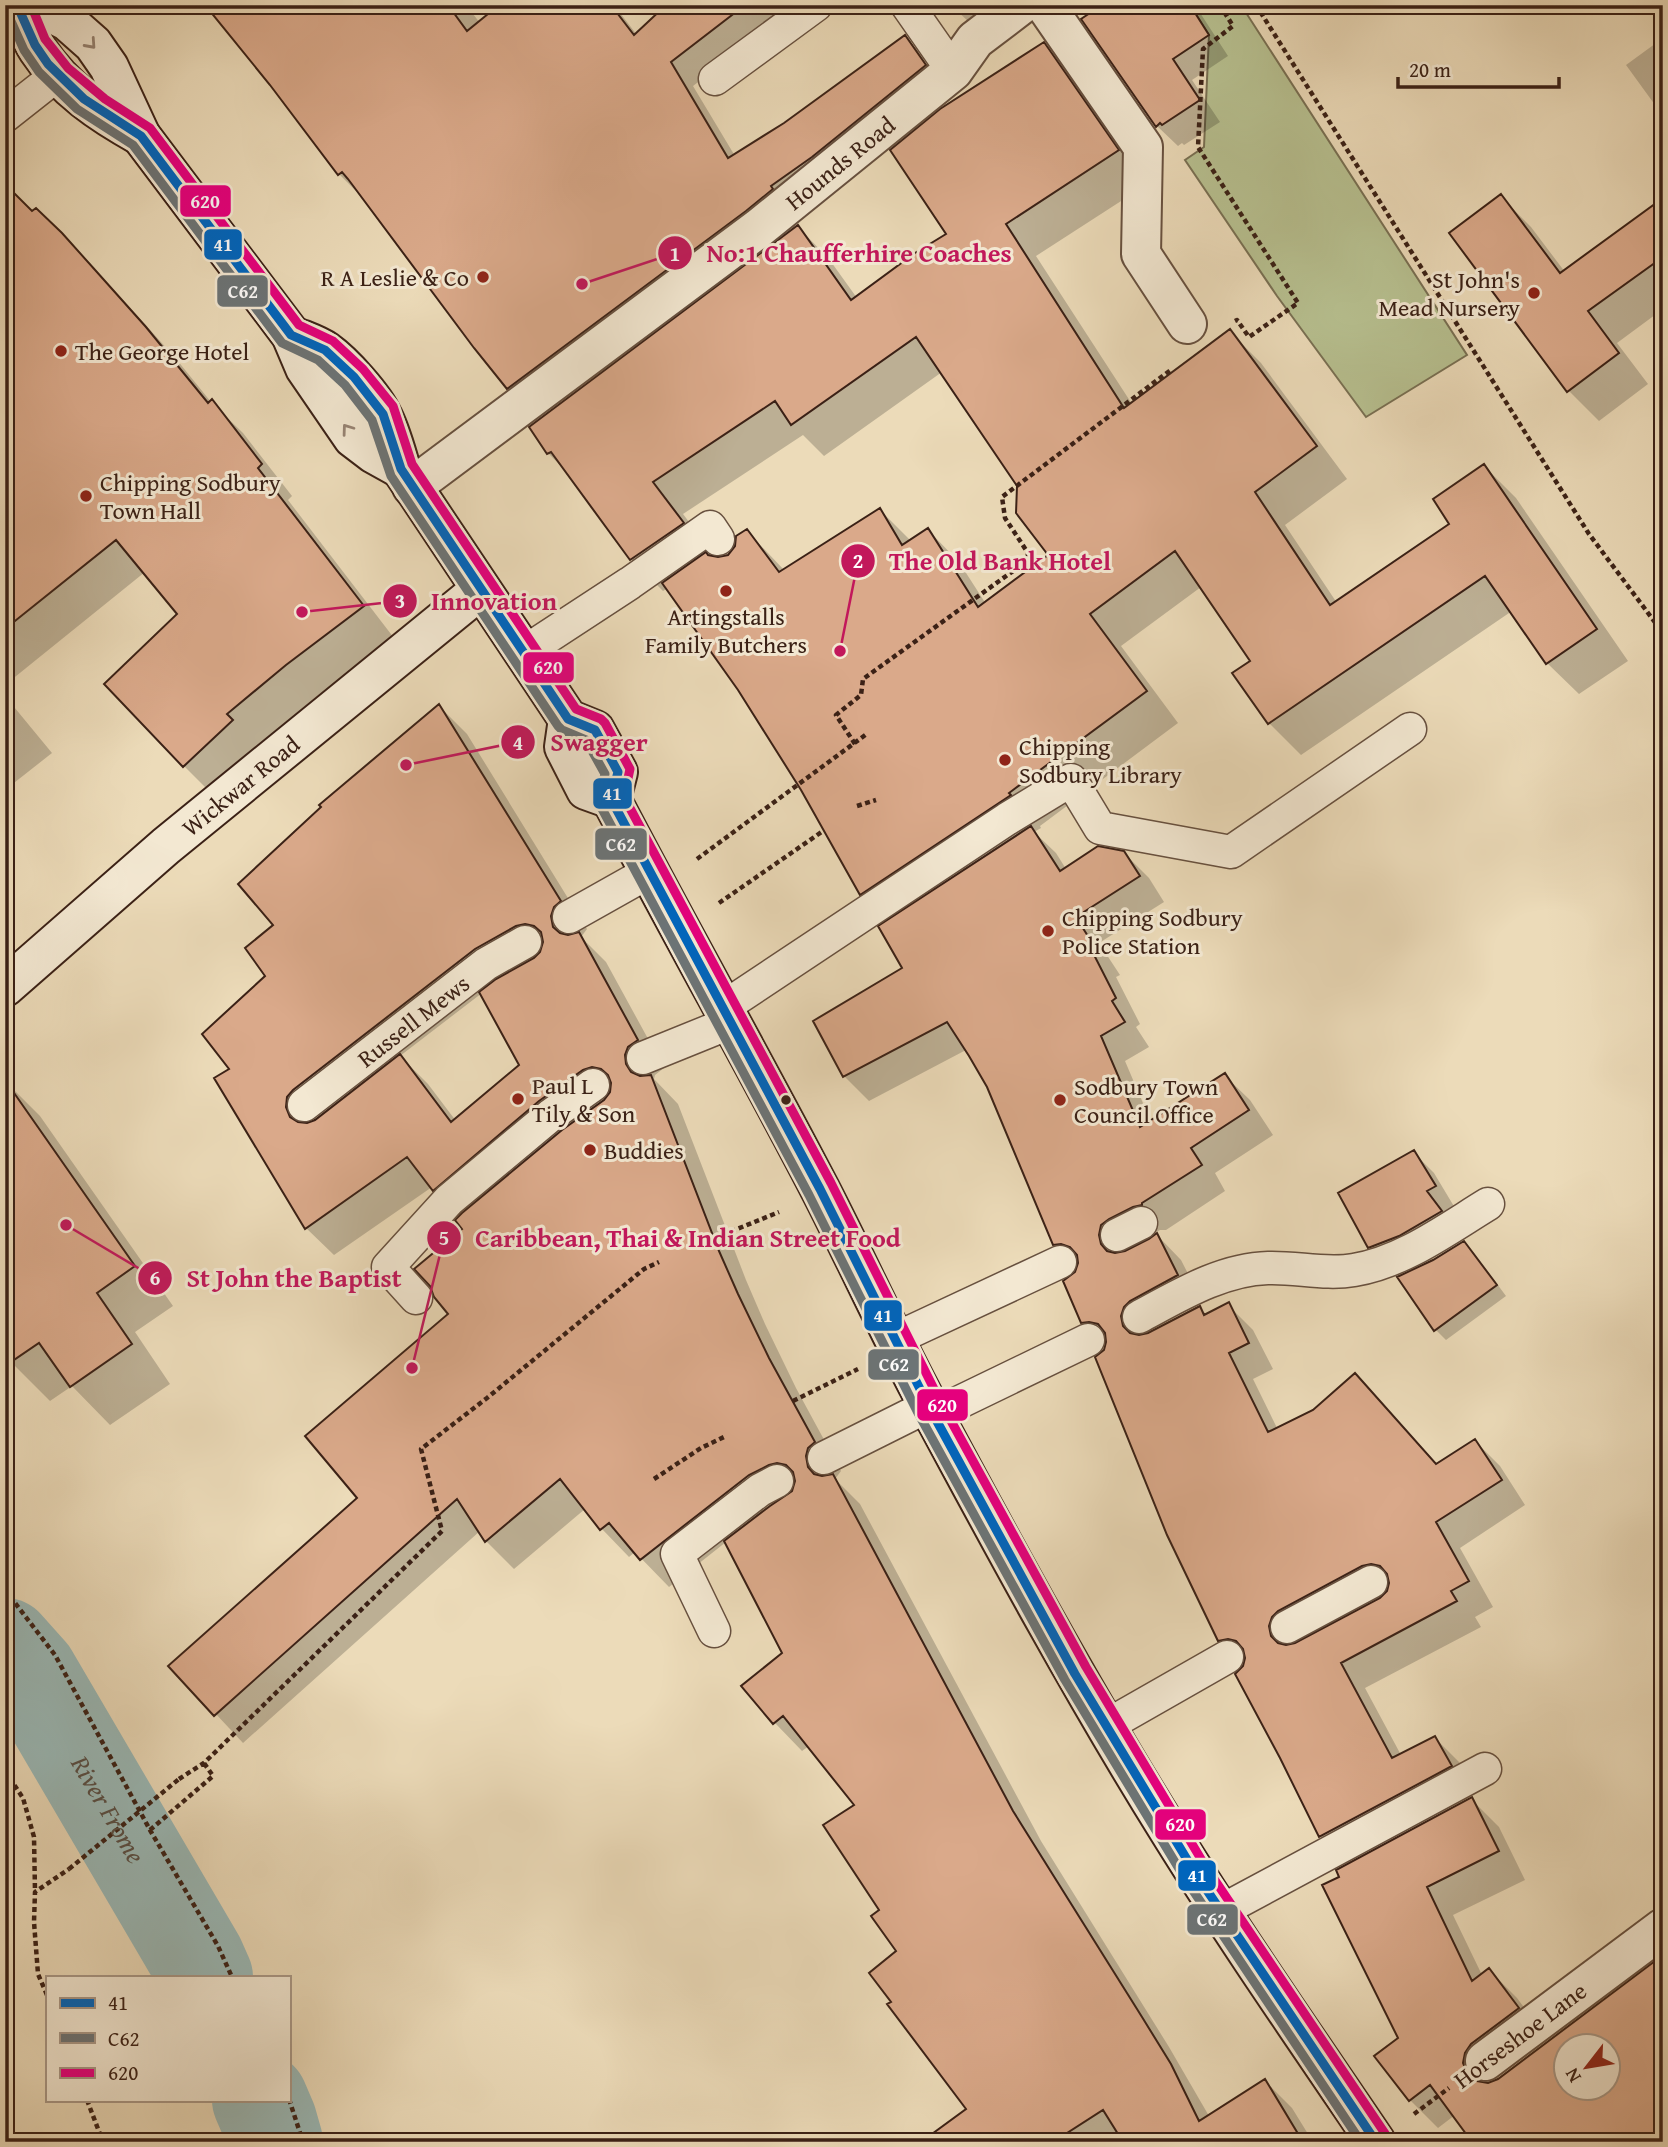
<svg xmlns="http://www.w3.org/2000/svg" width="1668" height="2147" font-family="'Gentium Book Plus',serif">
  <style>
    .green { fill: #b7c090; stroke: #797053; stroke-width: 2 }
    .shadow { fill: #0003; fill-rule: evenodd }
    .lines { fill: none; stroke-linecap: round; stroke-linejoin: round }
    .river { stroke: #9ab9b7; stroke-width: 96 }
    .building { fill: #daa98a; stroke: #3b2116; stroke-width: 2; fill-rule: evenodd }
    .lane-casing { stroke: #67503f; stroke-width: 35 }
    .street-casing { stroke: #67503f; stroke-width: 42 }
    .secondary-casing { stroke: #3b2116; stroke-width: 42 }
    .path { stroke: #3b2116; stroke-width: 4.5; stroke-dasharray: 5 3.5; stroke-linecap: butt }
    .lane { stroke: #f3e8d2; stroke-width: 32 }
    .street { stroke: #f3e8d2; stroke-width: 38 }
    .secondary { stroke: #f3e8d2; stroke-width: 38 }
    .path-bridge { stroke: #3b2116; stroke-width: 4.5; stroke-dasharray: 5 3.5; stroke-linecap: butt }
    .bus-1-casing { stroke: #f3e8d2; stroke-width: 14 }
    .bus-2-casing { stroke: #f3e8d2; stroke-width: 14 }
    .bus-3-casing { stroke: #f3e8d2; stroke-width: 14 }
    .bus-1 { stroke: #0065bd; stroke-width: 9 }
    .bus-2 { stroke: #6c7476; stroke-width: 9 }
    .bus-3 { stroke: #e5007d; stroke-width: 9 }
    .oneway { stroke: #978474 }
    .poi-dot { fill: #8f2418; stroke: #f3e8d2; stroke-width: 2.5 }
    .bus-dot { fill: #3b2116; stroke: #f3e8d2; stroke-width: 2.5 }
    .labels { text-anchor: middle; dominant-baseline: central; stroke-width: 6; stroke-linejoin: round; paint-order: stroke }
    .street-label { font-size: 24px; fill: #3b2116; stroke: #f3e8d2 }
    .poi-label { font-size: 24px; fill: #3b2116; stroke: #f3e8d2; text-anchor: start }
    .water-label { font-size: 26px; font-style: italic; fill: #584f46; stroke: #f3e8d2 }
    .leader { fill: none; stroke: #c2185b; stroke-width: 2.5 }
    .callout-dot { fill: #c2185b; stroke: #f3e8d2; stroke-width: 2.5 }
    .mark-label { font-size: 21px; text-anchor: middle; font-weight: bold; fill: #fff }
    .callout-label { font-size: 26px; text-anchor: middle; font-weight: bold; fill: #c2185b; stroke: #f3e8d2; stroke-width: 6; stroke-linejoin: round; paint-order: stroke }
    .line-badge { stroke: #f3e8d2; stroke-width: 2.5 }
    .badge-label { font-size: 19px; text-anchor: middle; font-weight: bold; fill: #fff }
  </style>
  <rect width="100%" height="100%" fill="#ecdbb9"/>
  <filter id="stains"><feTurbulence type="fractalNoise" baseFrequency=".00286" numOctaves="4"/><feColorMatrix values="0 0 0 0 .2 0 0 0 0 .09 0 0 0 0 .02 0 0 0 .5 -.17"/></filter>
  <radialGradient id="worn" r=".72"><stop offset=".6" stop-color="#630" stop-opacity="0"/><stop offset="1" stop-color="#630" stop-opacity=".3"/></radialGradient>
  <path class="green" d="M1190 5H1241L1467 355 1366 417 1277 296 1185 160 1204 147 1209 35Z"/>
  <path class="shadow" d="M208 5H466L480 23 502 5H614L637 35 669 5H800L693 86 735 156 785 124 905 37 928 60 948 89 531 411 508 388 362 197 339 174Z
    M951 5H1000L972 25Z
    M1085 5H1195L1228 56 1192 80 1220 122 1184 145 1182 143 1178 146 1157 126Z
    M1663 38V116L1626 65Z
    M1044 45 1076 76 1149 183 1036 256 1132 404 1229 331 1261 363 1347 479 1285 525 1337 603 1452 524 1484 466 1516 498 1628 661 1579 694 1547 663 1512 611 1301 755 1269 723 1234 673 1252 661 1201 587 1121 646 1178 723 1040 826 1041 828 1034 832 1056 853 1066 869 1124 853 1149 878 1164 902 1099 943 1120 975 1116 977 1140 1024 1136 1027 1149 1047 1125 1061 1151 1122 1224 1075 1250 1100 1273 1135 1215 1173 1225 1191 1166 1230H1160L1134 1243 1124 1253 1157 1235 1181 1260 1202 1301 1155 1326 1145 1335 1200 1308 1207 1315 1228 1305 1253 1330 1273 1369 1253 1379 1278 1430 1314 1411 1355 1375 1438 1465 1475 1441 1500 1466 1525 1505 1460 1548 1493 1607 1475 1617 1481 1627 1365 1688 1401 1755 1435 1738 1460 1763 1476 1792 1346 1861 1321 1836 1282 1758 1246 1666 1220 1640 1105 1351 1106 1347 1082 1322 1077 1273 1078 1268 1054 1244 988 1086 966 1050 869 1101 844 1076 905 968 889 921 861 894 803 789 739 689 668 588 663 591 631 559 568 473 548 453 798 227 829 259 857 298 949 234ZM942 372 1019 485 1050 556 986 604 959 562 928 530 911 541 880 510 785 571 747 531 729 556 719 559 711 557 714 555 683 514 803 435 824 456ZM1390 1590 1381 1599 1294 1645 1304 1636Z
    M5 186 32 213 36 210 93 266 177 360 211 402 243 433 292 496 288 500 394 638 317 696 257 746 262 752 215 797 184 766 180 615 145 572 5 685Z
    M1500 196 1531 227 1565 272 1663 200V309L1617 343 1648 384 1599 421 1569 391 1451 233Z
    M5 696 52 753 5 790Z
    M439 706 467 734 587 929 581 937 606 962 664 1068 655 1075 654 1079 678 1104 746 1280 765 1324 796 1388 841 1471 835 1479 860 1504 1041 1841 1169 2047 1209 2116 1265 2081 1292 2108 1313 2142H961L968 2109 893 2002 899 1952 881 1910 857 1806 809 1746 802 1751 775 1723 743 1686 784 1653 726 1542 669 1587 635 1552 629 1557 602 1529 585 1509 514 1569 486 1541 480 1531 243 1743 171 1666 360 1498 451 1314 464 1229 461 1217 432 1187 334 1255 306 1228 231 1069 268 976 275 925ZM482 993 521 1066 456 1121 428 1084 400 1056Z
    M5 924 13 933 5 940Z
    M5 1081 40 1116 173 1306 135 1332 170 1384 110 1425 72 1386 50 1401 11 1362 5 1354Z
    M1414 1153 1434 1173 1455 1208 1390 1268 1370 1247Z
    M1464 1243 1474 1253 1506 1296 1446 1340 1436 1330 1400 1277 1433 1261Z
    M1471 1799 1499 1827 1525 1880 1453 1915 1482 1975 1489 1970 1517 1998 1546 2037 1500 2071 1491 2083 1499 2080 1663 1957V2142L1455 2115 1438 2128 1410 2100 1377 2056 1400 2039 1324 1886ZM1566 2046H1608V2088H1566Z
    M1663 1831V1847L1655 1836Z"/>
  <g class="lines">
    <g class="river">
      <path id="s1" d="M5 1646 30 1674 197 1959 205 1977"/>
      <path d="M260 2100 269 2121 275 2142"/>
    </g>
  </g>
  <path class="building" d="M205 5H448L467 31 499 5H611L634 35 666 5H745L671 62 728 158 784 123 905 35 926 65 812 157 771 186 773 189 746 211 507 389 474 348 348 179 342 172 338 175 270 85Z
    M1102 5H1190L1209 35 1173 59 1200 100 1162 125 1160 123 1156 127 1081 19Z
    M1044 42 1119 150 1006 224 1124 408 1230 329 1317 446 1255 492 1330 605 1449 524 1433 499 1484 464 1597 629 1546 664 1485 576 1268 724 1232 673 1250 661 1175 551 1090 614 1147 691 1009 793 1011 795 860 895 801 790 738 690 662 583 706 552 708 555 718 557 728 555 735 546 736 536 747 529 779 572 880 508 902 545 928 528 978 607 1048 555 1016 513 1017 486 916 337 791 425 775 401 653 482 684 523 630 560 551 452 547 454 529 427 798 225 851 300 915 253 946 234 890 150 940 109Z
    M5 184 32 211 36 208 62 233 146 327 208 403 212 399 262 464 258 468 364 606 286 665 227 714 233 720 183 767 104 684 177 614 116 540 5 629Z
    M1501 194 1560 273 1663 198V257L1588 311 1619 353 1567 392 1449 233Z
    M439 704 561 901 554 907 551 916 553 927 560 933 568 935 579 932 638 1040 628 1047 625 1055 626 1064 631 1072 640 1076 651 1075 719 1251 738 1294 769 1358 815 1442 808 1448 806 1456 808 1467 814 1474 822 1476 833 1474 1013 1811 1142 2017 1171 2064 1199 2121 1265 2079 1303 2142H1123L1103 2110 1053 2142H921L966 2109 887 2004 891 2002 869 1973 896 1951 871 1916 879 1910 823 1825 854 1805 783 1716 773 1724 741 1686 782 1653 724 1541 770 1506 792 1491 795 1481 793 1472 786 1465 777 1463 769 1465 749 1475 640 1560 609 1523 600 1530 560 1479 485 1542 457 1499 214 1716 168 1666 357 1498 305 1436 448 1314 434 1297 430 1286 414 1269 462 1229 455 1220 462 1213 562 1130 604 1100 610 1092 611 1083 608 1075 601 1069 592 1067 583 1070 539 1101 433 1191 407 1157 305 1229 214 1078 229 1069 202 1034 265 976 245 948 273 925 238 884 321 807 319 805ZM525 924 534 926 541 932 543 942 540 952 534 958 496 979 479 992 519 1065 451 1122 400 1054 315 1120 307 1123 298 1122 290 1117 286 1107 287 1097 293 1090 475 949 516 926Z
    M1031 826 1060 871 1098 846 1124 851 1140 876 1076 917 1096 949 1092 951 1116 998 1112 1001 1125 1022 1101 1036 1140 1127 1225 1073 1249 1110 1191 1148 1202 1165 1142 1203V1205L1133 1207 1109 1219 1101 1225 1099 1235 1101 1244 1107 1251 1115 1253 1125 1251 1149 1239 1157 1233 1178 1275 1130 1301 1124 1307 1121 1316 1123 1326 1130 1333 1139 1335 1148 1333 1200 1306 1204 1315 1229 1302 1249 1343 1229 1353 1268 1432 1313 1410 1355 1373 1436 1464 1475 1439 1502 1480 1436 1522 1469 1581 1451 1591 1457 1601 1341 1663 1392 1758 1435 1736 1452 1766 1319 1837 1280 1758 1235 1674 1243 1666 1245 1658 1243 1649 1236 1641 1228 1639 1218 1641 1167 1535 1095 1357 1104 1350 1106 1342 1105 1333 1098 1324 1089 1322 1081 1323 1063 1281 1075 1272 1078 1263 1077 1255 1070 1247 1061 1244 1053 1245 987 1087 969 1056 947 1022 843 1077 813 1021 902 968 878 926ZM1371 1564 1380 1566 1387 1574 1389 1583 1387 1591 1380 1598 1295 1643 1286 1645 1278 1643 1271 1636 1269 1626 1272 1617 1278 1611 1362 1566Z
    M5 1080 135 1266 97 1293 132 1344 70 1387 39 1343 5 1366Z
    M1414 1150 1436 1186 1427 1191 1442 1211 1399 1236 1368 1248 1338 1193Z
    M1464 1241 1497 1285 1434 1331 1397 1277 1433 1260Z
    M1472 1797 1499 1851 1427 1887 1472 1981 1489 1968 1519 2008 1471 2044 1465 2053 1463 2063 1467 2073 1477 2081 1488 2083 1498 2079 1663 1955V2142H1472L1430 2085 1409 2101 1374 2056 1398 2038 1322 1885 1339 1877 1336 1870ZM1566 2046H1608V2088H1566Z"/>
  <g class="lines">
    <g class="lane-casing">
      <g id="lane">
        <path d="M907 5 953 71"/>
        <path d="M715 79 816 5"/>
        <path d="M5 116 57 75"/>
        <path d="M523 653 630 583 710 527 718 539"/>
        <path d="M569 917 649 872"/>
        <path d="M724 1007 1007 819 1071 780 1100 828 1231 852 1410 729"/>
        <path d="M643 1058 732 1022"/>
        <path id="s2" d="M304 1105 486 964 525 942"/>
        <path d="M1117 1235 1141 1223"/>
        <path d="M416 1298 388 1267 449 1200 551 1115 593 1085"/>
        <path d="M1139 1317C1178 1296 1222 1269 1268 1268 1297 1267 1325 1275 1354 1270 1403 1262 1447 1229 1488 1204"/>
        <path d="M895 1339 1060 1262"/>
        <path d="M933 1415 1088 1340"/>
        <path d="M824 1458 928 1406"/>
        <path d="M1287 1627 1371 1582"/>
        <path d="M714 1631 677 1554 760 1490 777 1481"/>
        <path d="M1106 1726 1227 1657"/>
        <path d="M1221 1911 1485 1769"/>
      </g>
    </g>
    <g class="street-casing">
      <g id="street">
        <path d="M1045 5 1143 147 1141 254 1187 324"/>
        <path id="s3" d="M412 487 759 228 953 71 975 40 1021 5"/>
        <path d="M1485 2061 1663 1928"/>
      </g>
    </g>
    <g class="secondary-casing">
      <g id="secondary">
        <path d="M17 5C24 20 29 36 38 50 64 89 101 114 141 136"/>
        <path d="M36 5 67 21 93 44 109 67 141 136 291 335 305 368 353 438 374 454 401 469"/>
        <path d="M291 335C302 340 316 344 326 351 343 363 374 397 383 417 391 433 396 451 401 469L568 719 595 730 618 772 611 799C679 930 752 1058 820 1189 857 1261 890 1334 928 1405 1005 1549 1083 1693 1169 1831 1235 1937 1306 2039 1376 2142"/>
        <path d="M568 719 564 747 586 790 611 799"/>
        <path id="s4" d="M5 987 166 846 480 590"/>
      </g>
    </g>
    <path class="path" d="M1220 5 1233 26 1203 49 1198 147 1298 303 1249 337 1237 320 1235 321
      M1256 5 1589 534 1663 633
      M855 744 836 715 861 695 863 679 1027 561 1028 553 1005 518 1002 497 1172 369
      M857 806 876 800
      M697 859 868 733
      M719 903 823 831
      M715 1238 779 1212
      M793 1401 858 1369
      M654 1479 701 1448 724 1437
      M5 1590 55 1655 150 1830 218 1946 232 1977
      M5 1771 23 1798 34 1837 35 1891
      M179 1779 204 1763 442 1531 421 1449 487 1398 644 1269 659 1262
      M150 1830 213 1776 204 1763
      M47 1995 38 1974 34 1922 35 1892 69 1869
      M289 2099 303 2142
      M87 2100 103 2142
      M1414 2114 1449 2088"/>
    <use href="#lane" class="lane"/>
    <use href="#street" class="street"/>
    <use href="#secondary" class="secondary"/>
    <path class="path-bridge" d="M69 1869 179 1779"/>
    <g class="bus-1-casing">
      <path id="bus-1" d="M17 5 35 45 48 64 84 99 141 136 291 335 325 350 354 377 383 414 401 469 568 719 595 730 618 772 611 799 820 1189 928 1405 1075 1674 1194 1871 1376 2142"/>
    </g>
    <g class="bus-2-casing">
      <path id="bus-2" d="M6 10 24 50 39 72 77 109 133 145 282 343 318 360 345 385 372 420 391 476 558 726 562 730 586 740 605 774 599 797 600 805 809 1195 917 1411 1065 1680 1184 1877 1361 2142"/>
    </g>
    <g class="bus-3-casing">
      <path id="bus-3" d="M31 5 45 39 68 68 105 99 150 128 299 325 333 341 363 369 393 406 412 464 576 709 601 719 605 723 630 769 624 797 831 1183 939 1399 1086 1667 1204 1864 1386 2135"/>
    </g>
    <use href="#bus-1" class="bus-1"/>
    <use href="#bus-2" class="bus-2"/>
    <use href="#bus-3" class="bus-3"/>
  </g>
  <defs><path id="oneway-chevron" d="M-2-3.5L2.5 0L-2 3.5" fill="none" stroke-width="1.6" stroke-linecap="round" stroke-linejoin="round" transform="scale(1.75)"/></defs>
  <g class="oneway">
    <use href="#oneway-chevron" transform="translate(91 44) rotate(48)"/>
    <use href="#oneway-chevron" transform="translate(347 429) rotate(-126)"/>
  </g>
  <g class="poi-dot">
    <circle cx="483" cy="277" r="7"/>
    <circle cx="1534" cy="293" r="7"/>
    <circle cx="61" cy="351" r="7"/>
    <circle cx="86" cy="496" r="7"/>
    <circle cx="726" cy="591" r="7"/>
    <circle cx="1005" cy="760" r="7"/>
    <circle cx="1048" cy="931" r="7"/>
    <circle cx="518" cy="1099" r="7"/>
    <circle cx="1060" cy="1100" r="7"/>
    <circle cx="590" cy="1150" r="7"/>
  </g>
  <circle class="bus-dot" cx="786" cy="1100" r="6"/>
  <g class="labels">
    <g class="street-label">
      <text stroke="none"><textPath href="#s3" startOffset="537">Hounds Road</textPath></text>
      <text stroke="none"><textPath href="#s4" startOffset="310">Wickwar Road</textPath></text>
      <text stroke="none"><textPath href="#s2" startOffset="138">Russell Mews</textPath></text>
      <text transform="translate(1520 2035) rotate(-37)">Horseshoe Lane</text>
    </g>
    <g class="poi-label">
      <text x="469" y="277" text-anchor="end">R A Leslie &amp; Co</text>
      <text x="1520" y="279" text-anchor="end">St John's<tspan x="1520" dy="28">Mead Nursery</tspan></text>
      <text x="75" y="351">The George Hotel</text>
      <text x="100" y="482">Chipping Sodbury<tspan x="100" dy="28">Town Hall</tspan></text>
      <text x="726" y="616" text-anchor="middle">Artingstalls<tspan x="726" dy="28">Family Butchers</tspan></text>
      <text x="1019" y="746">Chipping<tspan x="1019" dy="28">Sodbury Library</tspan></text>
      <text x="1062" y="917">Chipping Sodbury<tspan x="1062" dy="28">Police Station</tspan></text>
      <text x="532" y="1085">Paul L<tspan x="532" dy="28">Tily &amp; Son</tspan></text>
      <text x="1074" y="1086">Sodbury Town<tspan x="1074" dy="28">Council Office</tspan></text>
      <text x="604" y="1150">Buddies</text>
    </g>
    <g class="water-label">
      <text stroke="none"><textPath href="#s1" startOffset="194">River Frome</textPath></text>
    </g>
  </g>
  <path class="leader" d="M582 284L675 253M840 651L858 561M302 612L400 601M406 765L518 742M412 1368L444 1238M66 1225L155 1278"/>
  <g class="callout-dot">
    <circle cx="582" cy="284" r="7"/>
    <circle cx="840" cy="651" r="7"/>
    <circle cx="302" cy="612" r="7"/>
    <circle cx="406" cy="765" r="7"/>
    <circle cx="412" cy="1368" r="7"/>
    <circle cx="66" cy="1225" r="7"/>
    <circle cx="675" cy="253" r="18"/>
    <circle cx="858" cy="561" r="18"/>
    <circle cx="400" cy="601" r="18"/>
    <circle cx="518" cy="742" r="18"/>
    <circle cx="444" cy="1238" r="18"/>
    <circle cx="155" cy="1278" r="18"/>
  </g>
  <g class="mark-label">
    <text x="675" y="261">1</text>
    <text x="858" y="568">2</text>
    <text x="400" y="608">3</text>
    <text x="518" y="750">4</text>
    <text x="444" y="1245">5</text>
    <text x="155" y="1285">6</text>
  </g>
  <g class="callout-label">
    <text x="859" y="262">No:1 Chaufferhire Coaches</text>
    <text x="1000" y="570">The Old Bank Hotel</text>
    <text x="494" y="610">Innovation</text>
    <text x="599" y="751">Swagger</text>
    <text x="688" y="1247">Caribbean, Thai &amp; Indian Street Food</text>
    <text x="294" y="1287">St John the Baptist</text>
  </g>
  <g class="line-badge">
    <rect x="179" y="184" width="53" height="34" rx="7" fill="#e5007d"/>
    <rect x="203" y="228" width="40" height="33" rx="7" fill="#0065bd"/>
    <rect x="216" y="274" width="53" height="34" rx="7" fill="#6c7476"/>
    <rect x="522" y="651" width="53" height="33" rx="7" fill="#e5007d"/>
    <rect x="592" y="777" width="41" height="33" rx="7" fill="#0065bd"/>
    <rect x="594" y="827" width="54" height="34" rx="7" fill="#6c7476"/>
    <rect x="863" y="1299" width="40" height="33" rx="7" fill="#0065bd"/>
    <rect x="867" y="1348" width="53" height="33" rx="7" fill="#6c7476"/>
    <rect x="916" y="1388" width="53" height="34" rx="7" fill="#e5007d"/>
    <rect x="1154" y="1808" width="53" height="33" rx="7" fill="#e5007d"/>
    <rect x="1177" y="1859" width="40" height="33" rx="7" fill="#0065bd"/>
    <rect x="1186" y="1903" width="53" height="33" rx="7" fill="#6c7476"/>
  </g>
  <g class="badge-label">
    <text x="205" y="208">620</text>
    <text x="223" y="251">41</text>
    <text x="243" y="298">C62</text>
    <text x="548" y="674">620</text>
    <text x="612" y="800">41</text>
    <text x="621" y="851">C62</text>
    <text x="883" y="1322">41</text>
    <text x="894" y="1371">C62</text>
    <text x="942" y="1412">620</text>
    <text x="1180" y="1831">620</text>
    <text x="1197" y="1882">41</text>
    <text x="1212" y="1926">C62</text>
  </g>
  <rect width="1668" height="2147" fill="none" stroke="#ecdbb9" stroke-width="28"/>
  <rect x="7" y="7" width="1654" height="2133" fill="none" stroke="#3b2116" stroke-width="3.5"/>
  <rect x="14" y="14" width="1640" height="2119" fill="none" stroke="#3b2116" stroke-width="2"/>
  <rect x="46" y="1976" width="245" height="126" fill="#f3e8d2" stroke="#a99887" stroke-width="2"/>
  <rect x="60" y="1998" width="35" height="10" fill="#0065bd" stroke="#a99887" stroke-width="2"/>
  <text x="108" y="2010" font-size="21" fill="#3b2116">41</text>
  <rect x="60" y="2033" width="35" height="10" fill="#6c7476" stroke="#a99887" stroke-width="2"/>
  <text x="108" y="2046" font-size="21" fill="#3b2116">C62</text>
  <rect x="60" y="2068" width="35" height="10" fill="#e5007d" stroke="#a99887" stroke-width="2"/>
  <text x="108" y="2080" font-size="21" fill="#3b2116">620</text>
  <g transform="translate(1587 2067) rotate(239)"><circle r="33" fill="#f3e8d2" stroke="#a99887" stroke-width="2"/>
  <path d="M0-5L12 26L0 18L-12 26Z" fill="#8f2418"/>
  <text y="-10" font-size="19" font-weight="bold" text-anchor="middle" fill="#3b2116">N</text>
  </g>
  <path d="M1398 77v10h161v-10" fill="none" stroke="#3b2116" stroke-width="3.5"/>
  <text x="1409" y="77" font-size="21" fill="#3b2116" stroke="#f3e8d2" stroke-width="5" paint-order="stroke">20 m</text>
  <rect width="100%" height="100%" filter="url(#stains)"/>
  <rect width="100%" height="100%" fill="url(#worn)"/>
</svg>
